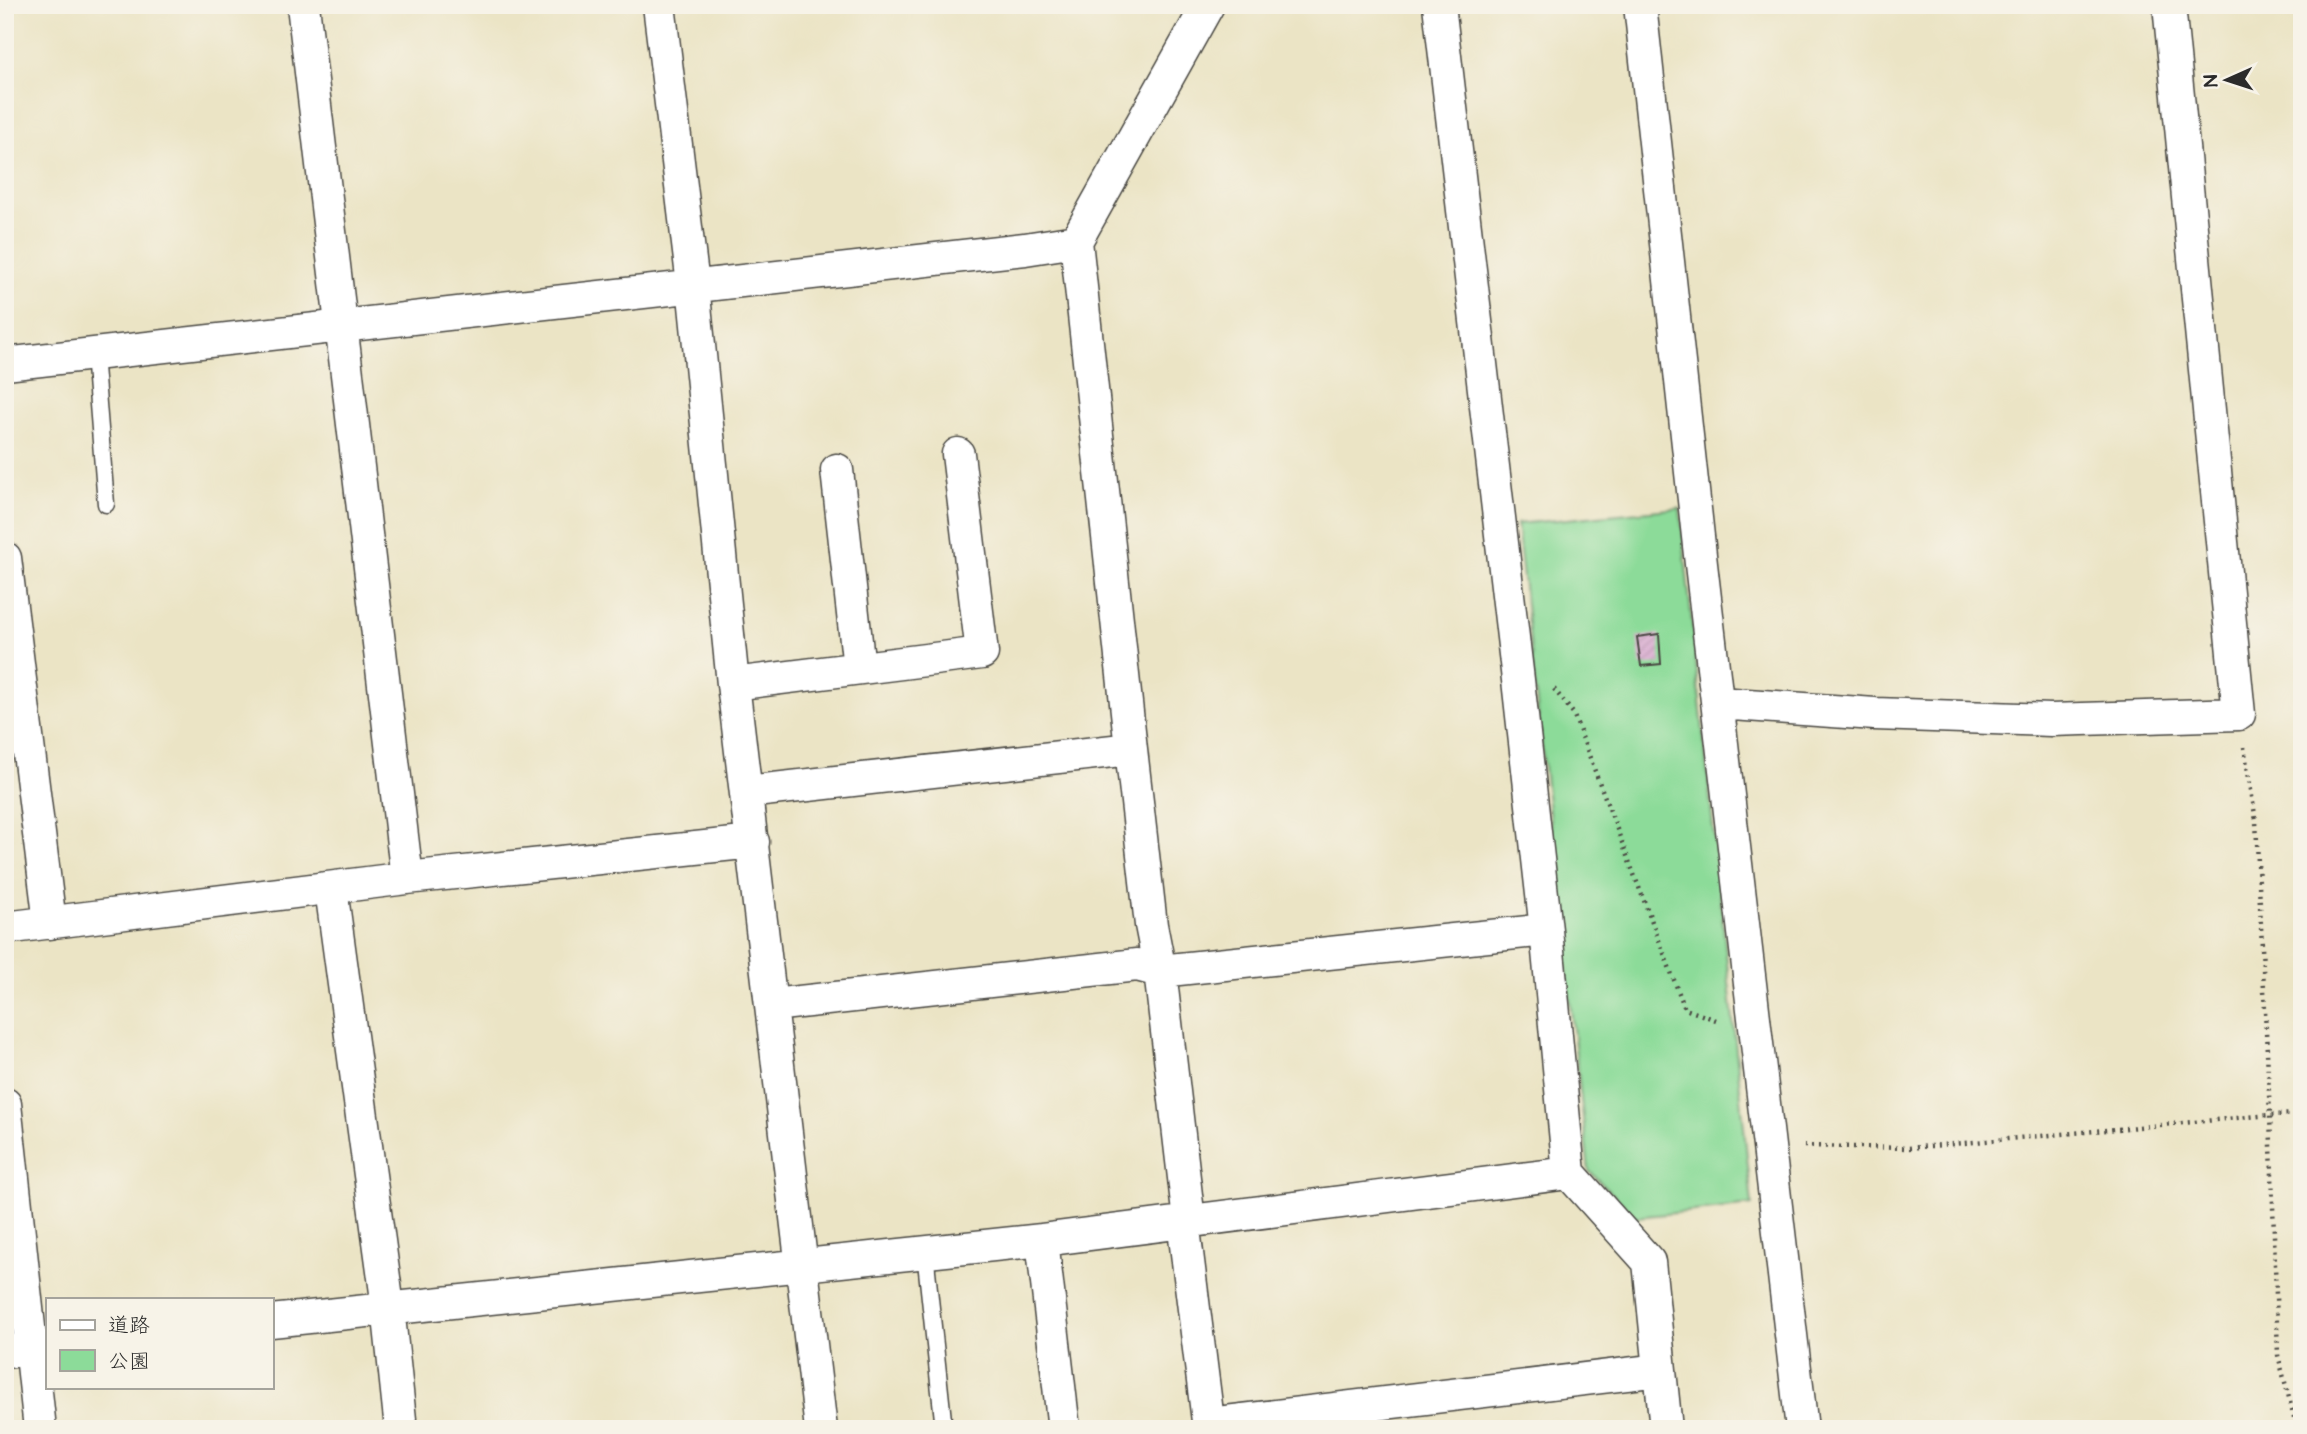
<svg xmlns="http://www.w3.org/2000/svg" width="2307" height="1434" font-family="'Architects Daughter','Klee One',sans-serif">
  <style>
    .park { fill: #8cdb99; stroke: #5c8362; stroke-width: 2 }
    .building { fill: url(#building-hatch) }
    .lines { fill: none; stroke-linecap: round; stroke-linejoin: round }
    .service-casing { stroke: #484742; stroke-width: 19 }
    .minor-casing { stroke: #484742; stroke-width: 35 }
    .path { stroke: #484742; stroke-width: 4.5; stroke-dasharray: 2 5; stroke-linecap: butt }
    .service { stroke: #fff; stroke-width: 16 }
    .minor { stroke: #fff; stroke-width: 32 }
  </style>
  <defs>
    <pattern id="building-hatch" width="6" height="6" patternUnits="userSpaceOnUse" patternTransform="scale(1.75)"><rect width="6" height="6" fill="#dcb3d3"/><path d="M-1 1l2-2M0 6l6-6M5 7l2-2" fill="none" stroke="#bd9ab5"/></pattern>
  </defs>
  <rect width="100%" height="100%" fill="#f7f3e8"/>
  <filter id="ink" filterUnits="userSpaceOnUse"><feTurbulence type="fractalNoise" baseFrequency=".0143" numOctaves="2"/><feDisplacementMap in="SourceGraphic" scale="14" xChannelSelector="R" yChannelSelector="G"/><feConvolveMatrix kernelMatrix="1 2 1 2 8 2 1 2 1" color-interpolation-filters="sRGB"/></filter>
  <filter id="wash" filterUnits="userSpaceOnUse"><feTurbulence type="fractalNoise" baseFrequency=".00686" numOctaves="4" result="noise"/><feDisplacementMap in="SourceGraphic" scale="28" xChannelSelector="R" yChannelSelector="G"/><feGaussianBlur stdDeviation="1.57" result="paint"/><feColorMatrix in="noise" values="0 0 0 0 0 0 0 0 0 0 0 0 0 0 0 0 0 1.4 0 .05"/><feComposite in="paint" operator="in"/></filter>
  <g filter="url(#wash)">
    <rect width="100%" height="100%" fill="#ebe4c5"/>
    <path class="park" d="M1680 508 1752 1205 1636 1217 1589 1171 1517 524Z"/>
    <g id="blocks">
      <path class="building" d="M1659 634 1661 664 1641 666 1637 637Z"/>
    </g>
  </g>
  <g filter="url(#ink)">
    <use href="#blocks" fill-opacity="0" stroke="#484742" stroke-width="2"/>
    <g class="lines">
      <g class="service-casing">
        <path id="service" d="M94 354 106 504
          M925 1252 944 1429"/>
      </g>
      <g class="minor-casing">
        <path id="minor" d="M303 5 407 878
          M659 5 693 285 733 684 821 1429
          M1439 5 1518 680 1546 930 1569 1173 1649 1262 1666 1429
          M1640 5 1701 564 1802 1429
          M5 364 1025 249 1076 241
          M837 470 859 668
          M5 558 50 923
          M733 684 982 653 958 454
          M1718 703 1875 714 2051 720 2239 714 2169 5
          M746 792 1131 749
          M331 889 388 1307 401 1429
          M5 928 407 878 753 842
          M772 1005 1137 965 1160 971 1546 930
          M5 1104 40 1429
          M1183 1221 1209 1429
          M1189 1221 1160 971 1151 925 1131 749 1076 241 1208 5
          M1042 1240 1064 1429
          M271 1321 1042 1240 1569 1173
          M5 1352 47 1347
          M1209 1424 1660 1370"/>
      </g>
      <path class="path" d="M1554 689 1573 713 1685 1009 1719 1021
        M2244 747 2256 821 2270 1115 2278 1355 2297 1429
        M1804 1146 1909 1148 2270 1115 2302 1114"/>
      <use href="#service" class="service"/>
      <use href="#minor" class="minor"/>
    </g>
  </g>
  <rect width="2307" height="1434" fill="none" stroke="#f7f3e8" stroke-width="28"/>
  <rect x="46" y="1298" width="228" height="91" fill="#f7f3e8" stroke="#a5a39c" stroke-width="2"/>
  <rect x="60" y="1320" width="35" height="10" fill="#ffffff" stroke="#a5a39c" stroke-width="2"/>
  <text x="108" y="1332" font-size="21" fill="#2b2b2b">道路</text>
  <rect x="60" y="1350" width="35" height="21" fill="#8cdb99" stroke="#a5a39c" stroke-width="2"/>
  <text x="108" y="1368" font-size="21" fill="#2b2b2b">公園</text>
  <g transform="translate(2227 80) rotate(267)" stroke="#f7f3e8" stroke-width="5" paint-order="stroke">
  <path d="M0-5L12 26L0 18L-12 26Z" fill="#2b2b2b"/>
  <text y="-10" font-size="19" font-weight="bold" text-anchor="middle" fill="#2b2b2b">N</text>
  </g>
</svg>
